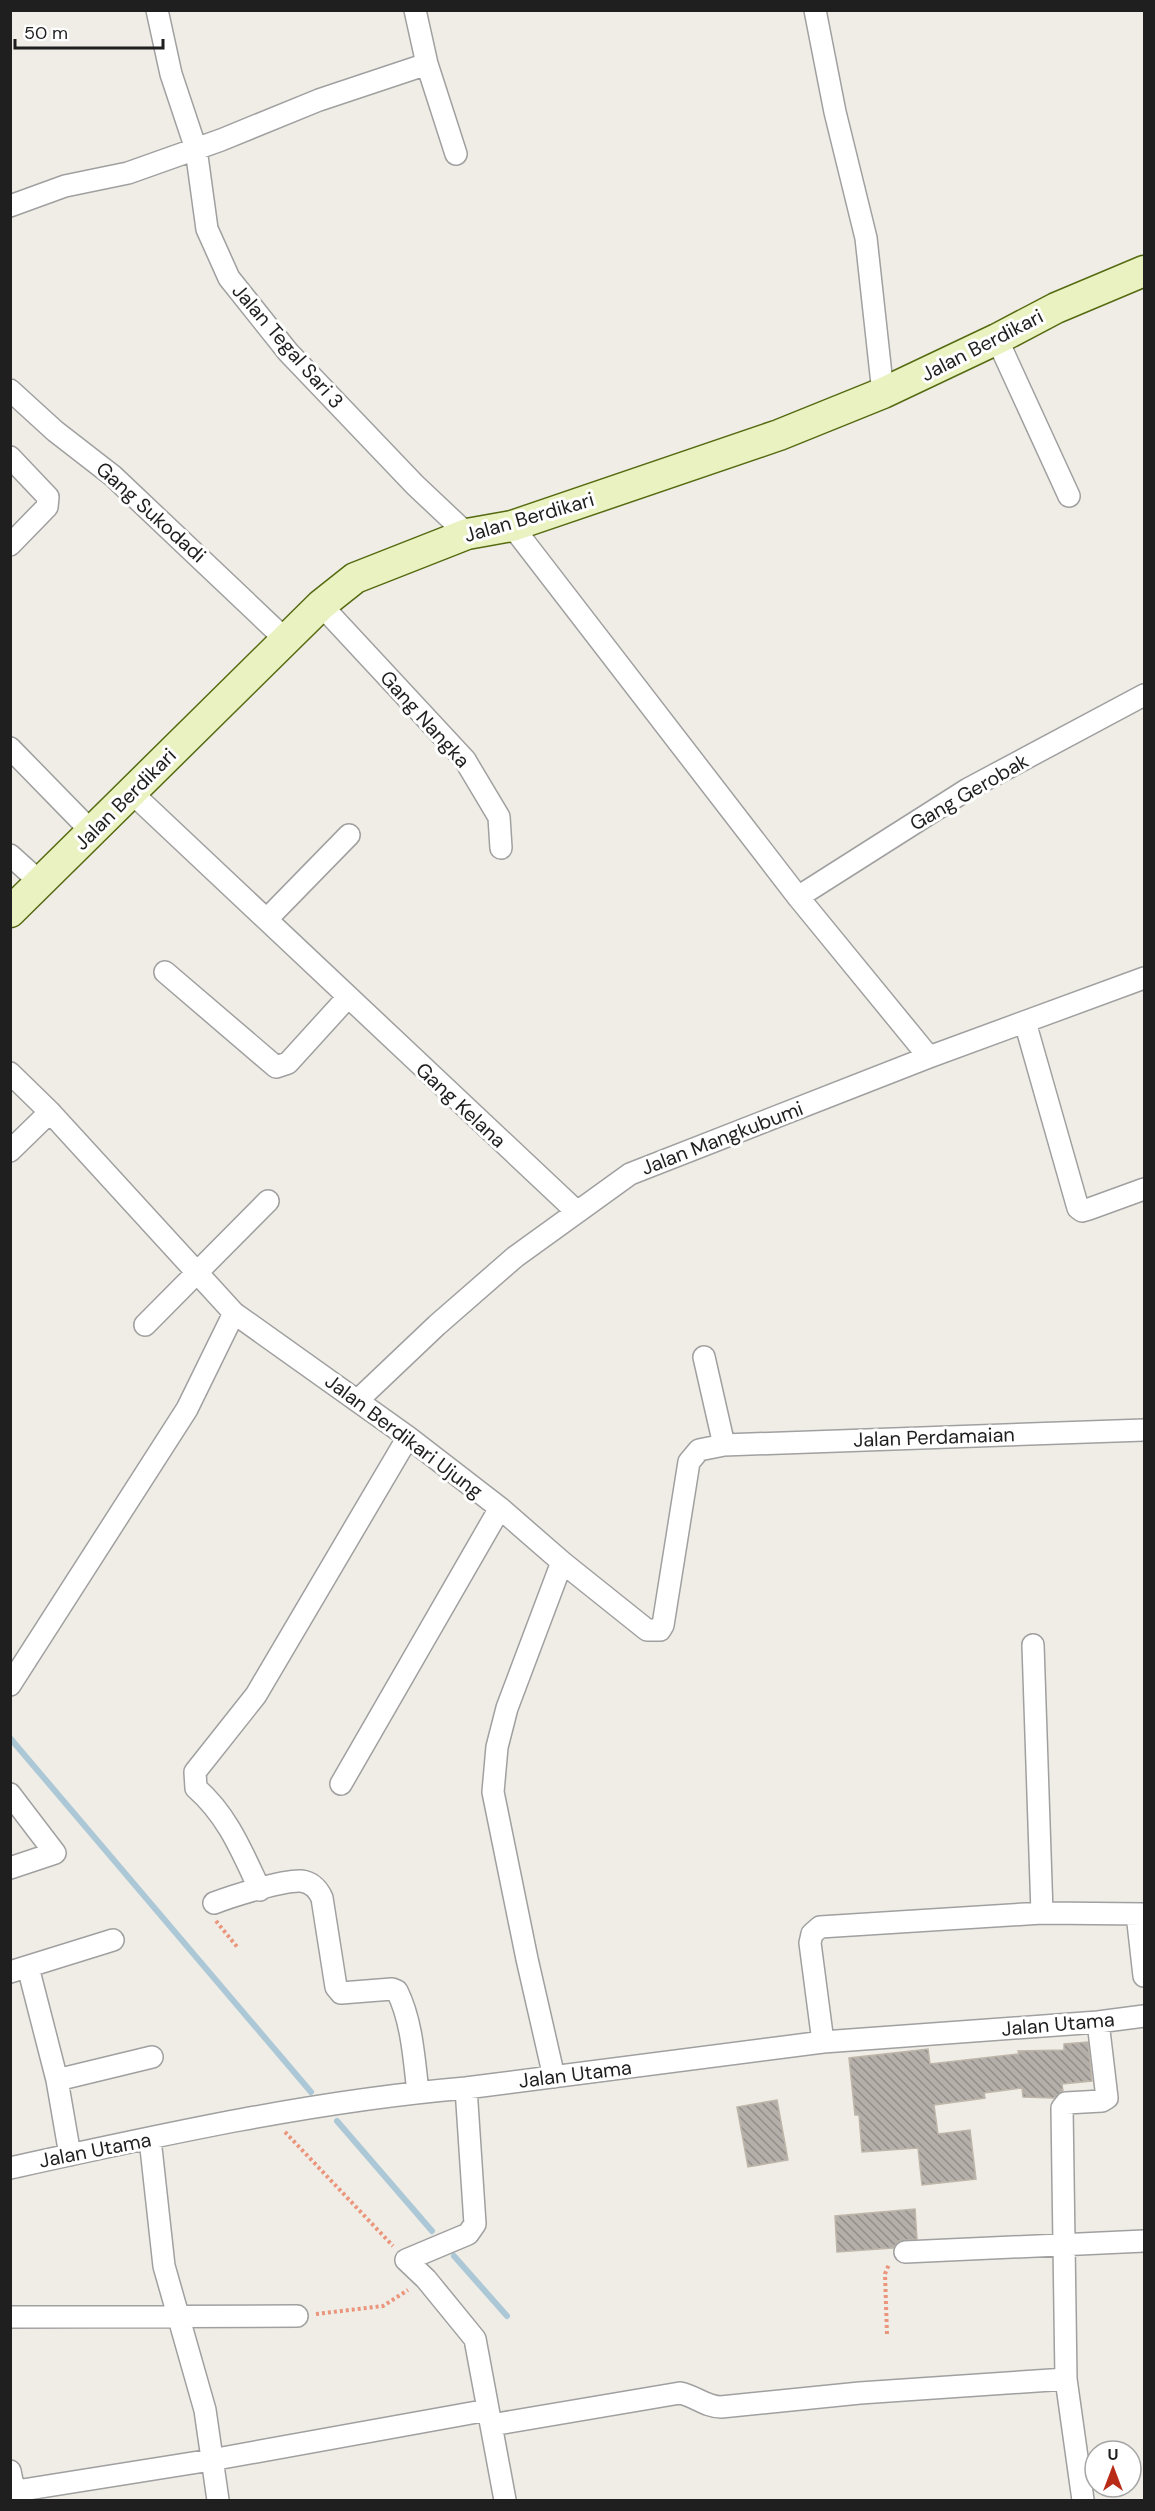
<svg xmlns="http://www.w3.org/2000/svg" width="1155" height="2511" font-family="'DM Sans',sans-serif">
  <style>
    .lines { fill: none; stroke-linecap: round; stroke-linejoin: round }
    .stream { stroke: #acc8d7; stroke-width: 6 }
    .building { fill: url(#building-back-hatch); stroke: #bfb6aa; stroke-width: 1.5 }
    .street-casing { stroke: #a0a0a0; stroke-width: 24 }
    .secondary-casing { stroke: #556a11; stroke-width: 33 }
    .path { stroke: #ea957c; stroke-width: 4; stroke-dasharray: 3 3; stroke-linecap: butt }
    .street { stroke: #fff; stroke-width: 21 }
    .secondary { stroke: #eaf2c1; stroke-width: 30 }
    .labels { text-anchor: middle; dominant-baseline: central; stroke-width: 6; stroke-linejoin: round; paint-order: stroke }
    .street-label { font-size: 20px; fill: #1f1f1f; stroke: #fff }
  </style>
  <defs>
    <pattern id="building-back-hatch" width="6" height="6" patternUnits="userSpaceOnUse" patternTransform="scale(1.5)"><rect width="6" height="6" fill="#b4afa9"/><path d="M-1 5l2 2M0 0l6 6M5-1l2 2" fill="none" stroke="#928e89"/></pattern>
  </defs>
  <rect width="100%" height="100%" fill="#efede6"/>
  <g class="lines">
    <path class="stream" d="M10 1738 311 2092
      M337 2121 432 2231
      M454 2256 507 2316"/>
  </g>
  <path class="building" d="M1088 2042 1092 2081 1062 2084 1063 2091 1054 2098 1023 2097 1022 2088 984 2093 985 2098 934 2105 938 2134 970 2130 976 2179 922 2185 918 2148 862 2152 859 2115H855L849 2058 928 2049 930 2064 1019 2054 1018 2051 1064 2050V2044Z
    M777 2100 788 2160 748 2167 737 2107Z
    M915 2209 917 2239 899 2241 893 2248 837 2252 835 2216Z"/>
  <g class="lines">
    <g class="street-casing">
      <path id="street" d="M157 10 171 74 196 149 207 229 229 278 288 352 415 485 467 534
        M415 10 427 64 456 154
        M815 10 835 112 866 238 883 393
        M10 206 65 186 128 173 221 140 319 100 427 64
        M997 339 1069 496
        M10 390 55 431 113 476 286 640
        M10 457 48 497 47 507 10 545
        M512 526 798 897 929 1057
        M321 605 465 760 499 817 501 848
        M10 748 92 832
        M132 793 576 1211
        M10 855 41 883
        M798 897 968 789 1144 695
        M267 919 349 835
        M165 972 276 1067 288 1063 348 997
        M1025 1022 1078 1208 1082 1211 1089 1209 1144 1189
        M10 1073 50 1112 234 1313 408 1437 500 1508 562 1562 647 1630H660L663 1625 689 1462 699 1450 724 1445 1144 1430
        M10 1151 50 1112
        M145 1325 268 1201
        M704 1357 724 1445
        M358 1400 437 1325 515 1257 630 1174 929 1057 1144 978
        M1033 1645 1042 1913
        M10 1685 187 1409 234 1313
        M341 1784 500 1508
        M10 1794 55 1853 10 1868
        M260 1890C242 1852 228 1816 196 1788L195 1772 256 1695 408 1437
        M214 1903C232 1896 283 1880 301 1881 311 1882 318 1889 322 1898L336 1987 341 1993 392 1989 397 1991C412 2021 414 2059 418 2092
        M1137 1914 1144 1976
        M28 1967 57 2080 70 2155
        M10 1972 113 1940
        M823 2042 810 1943 812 1934 820 1927 1042 1913 1144 1914
        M554 2077 527 1959 493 1792 497 1747 507 1708 562 1562
        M57 2080 152 2057
        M466 2088 475 2224 468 2234 406 2260 426 2279 475 2339 505 2500
        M150 2139 164 2266 205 2410 218 2500
        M10 2168C160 2135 313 2101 466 2088L823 2042 1098 2022 1144 2016
        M905 2252 1144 2241
        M10 2317 297 2316
        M491 2425 680 2393C695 2396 706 2407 721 2407L860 2393 1066 2379
        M10 2471 16 2500
        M10 2492 211 2460 488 2410
        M1083 2500 1066 2379 1062 2108 1066 2103 1102 2101 1107 2098 1098 2022"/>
    </g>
    <g class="secondary-casing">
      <path id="secondary" d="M10 912 321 605 355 578 467 534 512 526 779 435 883 393 997 339 1056 308 1144 271"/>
    </g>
    <path class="path" d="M216 1921 238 1948
      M285 2132 393 2246
      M316 2314 383 2306 408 2290
      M887 2334 885 2274 889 2264"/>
    <use href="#street" class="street"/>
    <use href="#secondary" class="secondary"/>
  </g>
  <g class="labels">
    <g class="street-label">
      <text transform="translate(982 345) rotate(-27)">Jalan Berdikari</text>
      <text transform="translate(288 346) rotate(49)">Jalan Tegal Sari 3</text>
      <text transform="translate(151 512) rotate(42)">Gang Sukodadi</text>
      <text transform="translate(529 517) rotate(-16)">Jalan Berdikari</text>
      <text transform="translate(425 719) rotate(48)">Gang Nangka</text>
      <text transform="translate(969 792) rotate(-30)">Gang Gerobak</text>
      <text transform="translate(125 799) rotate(-45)">Jalan Berdikari</text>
      <text transform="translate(461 1105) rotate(43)">Gang Kelana</text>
      <text transform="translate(722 1138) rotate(-21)">Jalan Mangkubumi</text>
      <text transform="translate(404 1436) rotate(37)">Jalan Berdikari Ujung</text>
      <text transform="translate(934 1437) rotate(-2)">Jalan Perdamaian</text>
      <text transform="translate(1058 2024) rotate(-5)">Jalan Utama</text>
      <text transform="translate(575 2074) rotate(-7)">Jalan Utama</text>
      <text transform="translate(95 2150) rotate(-11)">Jalan Utama</text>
    </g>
  </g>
  <rect width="1155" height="2511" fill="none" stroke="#1f1f1f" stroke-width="24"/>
  <g transform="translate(1113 2469)"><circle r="28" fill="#ffffff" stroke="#a5a5a5" stroke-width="1.5"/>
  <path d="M0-4.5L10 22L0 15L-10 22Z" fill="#b72b17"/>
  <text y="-9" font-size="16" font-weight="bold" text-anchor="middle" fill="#1f1f1f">U</text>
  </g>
  <path d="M15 39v9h148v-9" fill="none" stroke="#1f1f1f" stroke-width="3"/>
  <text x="24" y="39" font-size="18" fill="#1f1f1f" stroke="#ffffff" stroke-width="4.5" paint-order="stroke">50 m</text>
</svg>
